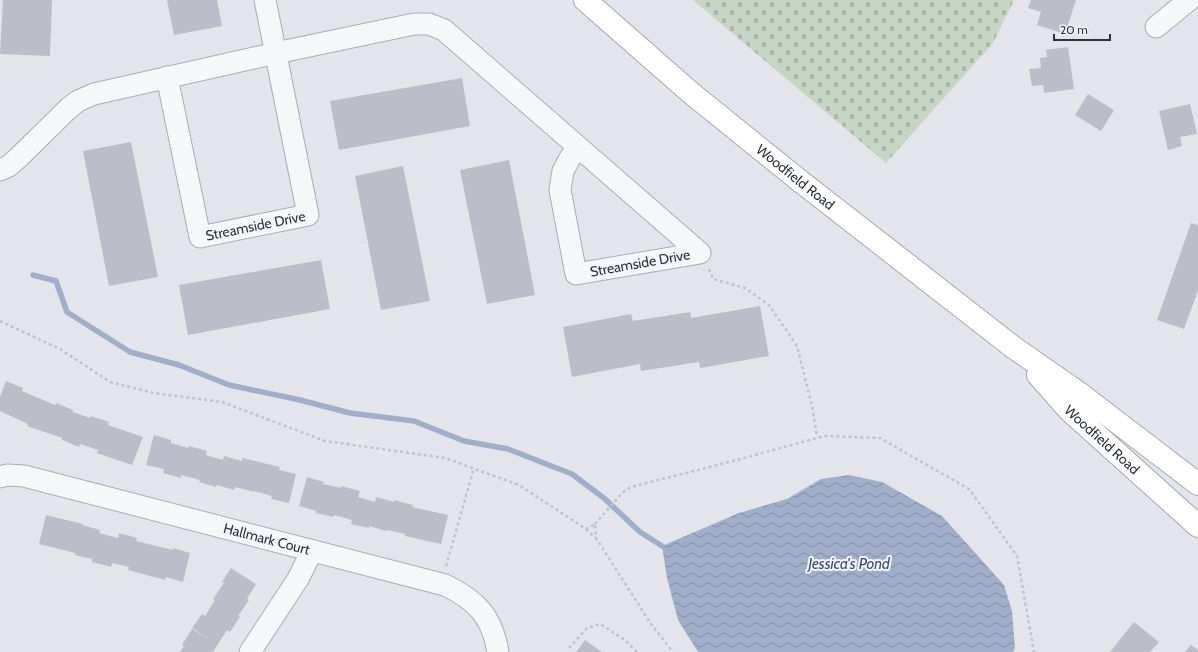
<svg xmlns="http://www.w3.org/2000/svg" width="1198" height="652" font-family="Cabin,sans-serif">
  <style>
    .cemetery { fill: url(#cemetery-stones) }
    .water { fill: url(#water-waves) }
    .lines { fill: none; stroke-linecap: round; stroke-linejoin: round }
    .stream { stroke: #a0aeca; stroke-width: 5.5 }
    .building { fill: #bbbec8 }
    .minor-casing { stroke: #a9abb5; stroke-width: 23 }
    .major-casing { stroke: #a3a8b7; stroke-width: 24 }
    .path { stroke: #c1c3ca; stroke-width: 2.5; stroke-dasharray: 3 3; stroke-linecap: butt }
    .minor { stroke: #f6f7f9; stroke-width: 21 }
    .major { stroke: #fff; stroke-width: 22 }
    .labels { text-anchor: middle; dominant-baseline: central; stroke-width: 4; stroke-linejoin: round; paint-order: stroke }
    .street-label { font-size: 14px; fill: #2c3043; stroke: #f4f5f8 }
    .water-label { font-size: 15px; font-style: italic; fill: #364977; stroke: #f4f5f8 }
  </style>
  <defs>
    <pattern id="cemetery-stones" width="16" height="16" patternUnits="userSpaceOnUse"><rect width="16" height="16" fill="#c7d5c5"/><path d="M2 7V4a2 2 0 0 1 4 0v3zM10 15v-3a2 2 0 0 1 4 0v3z" fill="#abb7aa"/></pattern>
    <pattern id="water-waves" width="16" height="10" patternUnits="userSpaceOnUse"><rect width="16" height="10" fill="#a0aeca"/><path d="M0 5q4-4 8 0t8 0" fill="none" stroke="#838ea6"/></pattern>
  </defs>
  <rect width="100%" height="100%" fill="#e4e5eb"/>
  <path class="cemetery" d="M693 0H1014L993 43 886 163Z"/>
  <path class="water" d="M849 475 882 482 942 516 1004 585 1012 611 1015 648 1013 652H698L678 620 667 578 662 546 739 513 787 499 821 479Z"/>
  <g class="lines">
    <path class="stream" d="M33 275 56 281 67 312 130 352 179 365 229 385 300 400 350 413 414 421 464 441 508 449 572 474 605 499 640 532 662 546"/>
  </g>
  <path class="building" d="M3 0H52L50 56 0 54Z
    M167 0H217L222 26 174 35Z
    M1031 0H1076L1065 34 1037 25 1041 12 1028 8Z
    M1068 47 1074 89 1044 93 1043 85 1032 86 1029 69 1041 68 1040 58 1047 57 1046 50Z
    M462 78 470 126 339 150 330 101Z
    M1088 94 1114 110 1101 131 1075 115Z
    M1190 104 1197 134 1180 137 1182 146 1168 150 1159 111Z
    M131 142 158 277 109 286 83 151Z
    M509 160 535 295 487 304 460 170Z
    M403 166 430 301 381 310 355 176Z
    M1191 223 1198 225V290L1184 329 1157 320Z
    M321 260 330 309 188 335 179 285Z
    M760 306 769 356 700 368 699 362 641 371 640 364 572 377 563 327 631 314 633 321 690 312 691 318Z
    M6 381 23 388 22 391 55 405 56 403 73 410V412L90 418 91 416 109 422 108 425 143 437 132 465 97 453 98 450 80 444 79 447 62 440V438L27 426 28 424 0 411V397Z
    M154 435 171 440V443L188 448 189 446 207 451 206 455 223 460 224 456 242 461V458L280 467 279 470 296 474 289 503 271 499 272 496 254 491V492L235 487 234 490 217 485 216 487 199 482 200 480 181 475V478L163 473 164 469 146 465Z
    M307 477 324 482 323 484 341 488V486L360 491 358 497 375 502 376 497 394 502V500L413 505 412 507 448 515 441 544 405 536V534L387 530 386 531 369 526V528L351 524 352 520 334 515 333 517 316 513V511L299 506Z
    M46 515 83 524 82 525 100 530 99 533 118 538 119 533 137 538 136 541 173 550V548L190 553 183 582 166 577 165 580 128 570 129 567 112 563 111 567 92 562V559L75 555V553L39 544Z
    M231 568 256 584 247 599 249 600 238 616 240 617 230 632 227 630 213 652H180L184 646 182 645 192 629 211 641 192 628 202 614 205 616 215 600 213 599 224 583 222 582Z
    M1134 622 1159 642 1150 652H1110Z
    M585 640 602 652H576Z
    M1191 645 1198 650V652H1185Z"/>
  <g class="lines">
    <g class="minor-casing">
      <g id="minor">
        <path d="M1156 27 1189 0"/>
        <path id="s1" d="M167 77 200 237 308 215 265 0"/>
        <path d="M0 170 9 166 19 157 70 107 78 101 94 94 276 53 414 24H429L444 30 700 253 576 274 560 190 563 171 570 158 578 147"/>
        <path id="s2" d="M0 477 7 475 24 476 445 585C476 600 492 616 498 652"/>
        <path d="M250 652 298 579 312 551"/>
      </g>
    </g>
    <g class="major-casing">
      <g id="major">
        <path id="s3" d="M585 0 691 93 800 181 1013 347 1079 393 1198 484"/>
        <path id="s4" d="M1038 375 1069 410 1198 526"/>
      </g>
    </g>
    <path class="path" d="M709 269 713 279 745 288 769 305 797 346 812 406 817 437
      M0 321 60 349 110 382 154 393 222 402 325 441 445 458 519 485 586 529 595 524 596 538 651 624 673 652
      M595 524 623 492 631 487 737 460 824 436 880 438 969 489 1017 556 1034 652
      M586 529 596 538
      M446 566 474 468
      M569 648 587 628 600 624 625 640 637 652"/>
    <use href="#minor" class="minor"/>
    <use href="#major" class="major"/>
  </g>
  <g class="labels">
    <g class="street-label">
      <text stroke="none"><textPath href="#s3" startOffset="275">Woodfield Road</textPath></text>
      <text stroke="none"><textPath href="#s1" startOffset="220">Streamside Drive</textPath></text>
      <text transform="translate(640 263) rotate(-10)">Streamside Drive</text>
      <text stroke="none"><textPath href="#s4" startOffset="91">Woodfield Road</textPath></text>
      <text stroke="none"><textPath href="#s2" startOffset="275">Hallmark Court</textPath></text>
    </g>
    <g class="water-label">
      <text x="849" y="564">Jessica's Pond</text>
    </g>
  </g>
  <path d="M1054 34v6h56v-6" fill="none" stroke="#2c3043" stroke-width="2"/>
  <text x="1060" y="34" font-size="12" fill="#2c3043" stroke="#f4f5f8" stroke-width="3" paint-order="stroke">20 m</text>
</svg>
